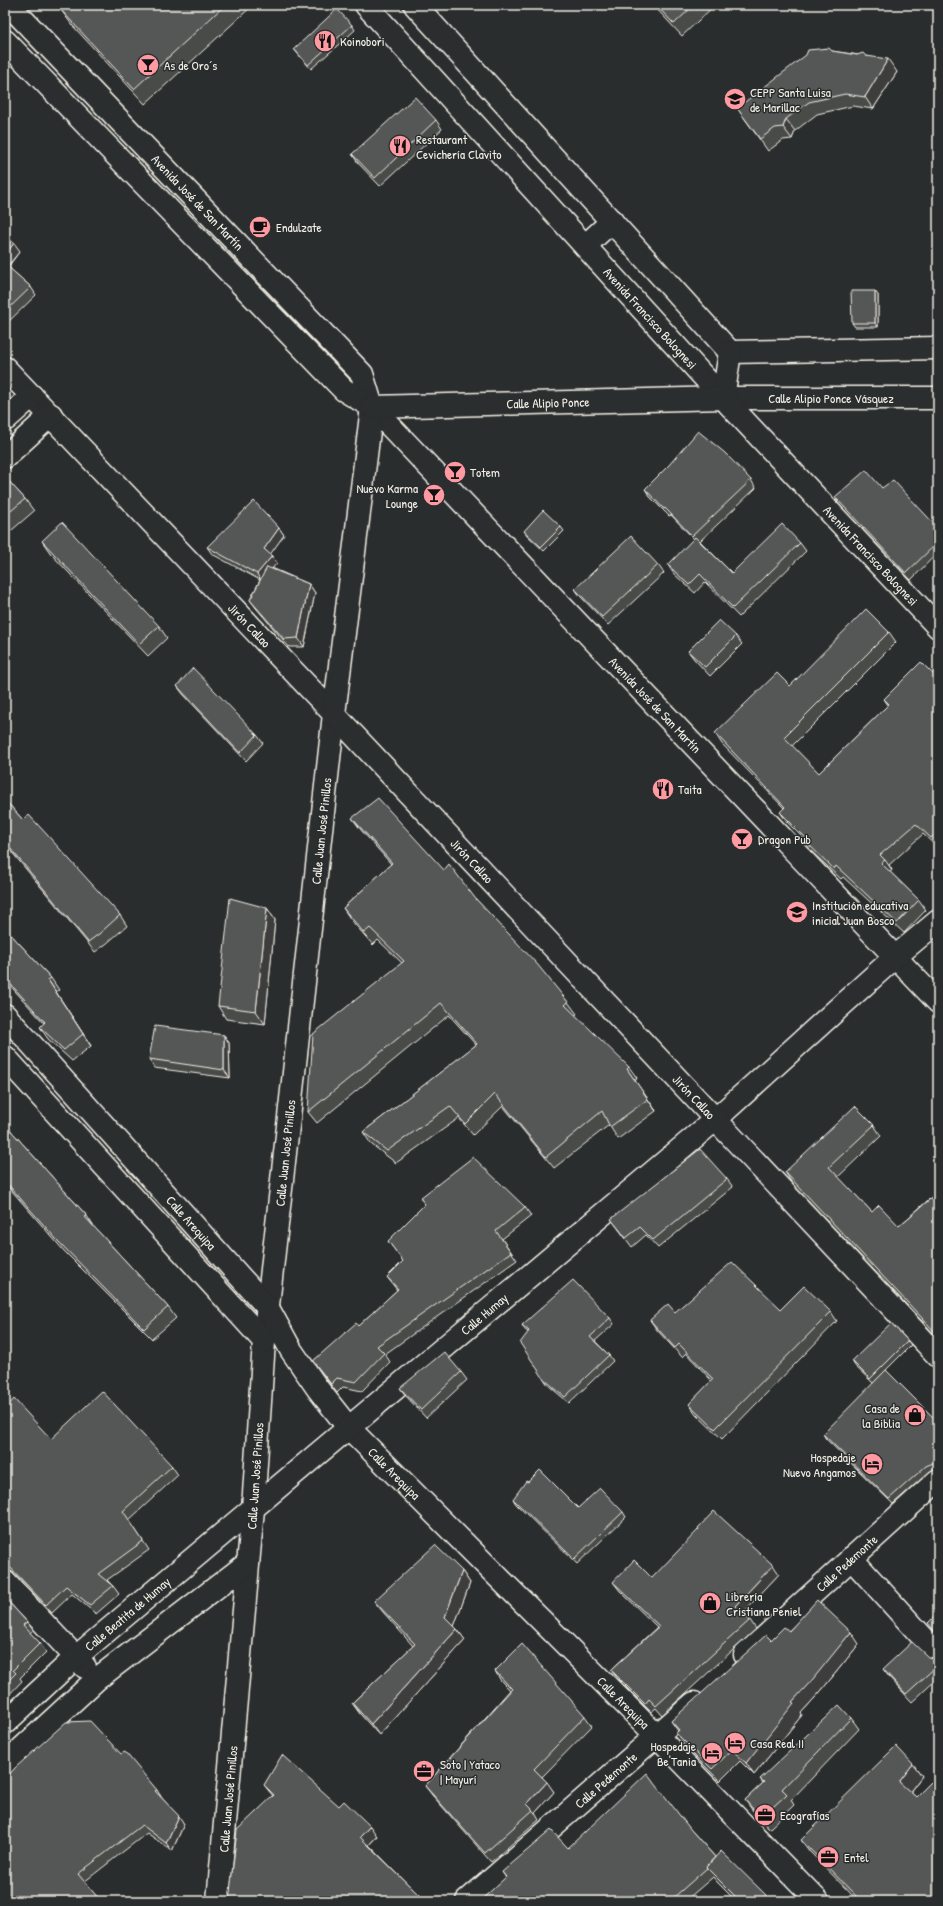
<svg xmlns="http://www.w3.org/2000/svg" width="943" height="1906" font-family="'Patrick Hand',sans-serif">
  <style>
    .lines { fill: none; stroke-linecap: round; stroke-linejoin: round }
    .minor-casing { stroke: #f4f1e8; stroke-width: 25 }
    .major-casing { stroke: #f4f1e8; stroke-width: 25 }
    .minor { stroke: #2a2d2e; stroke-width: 22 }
    .major { stroke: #2a2d2e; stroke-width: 22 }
    .wall { fill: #494b4a; stroke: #f4f1e8 }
    .shaded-wall { fill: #3c3d3c; stroke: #f4f1e8 }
    .building { fill: #555756; stroke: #f4f1e8 }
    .labels { text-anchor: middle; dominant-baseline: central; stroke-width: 3; stroke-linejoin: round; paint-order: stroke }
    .poi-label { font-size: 13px; fill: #f4f1e8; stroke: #2a2d2e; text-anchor: start }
    .street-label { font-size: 13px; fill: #f4f1e8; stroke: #2a2d2e }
  </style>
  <rect width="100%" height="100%" fill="#2a2d2e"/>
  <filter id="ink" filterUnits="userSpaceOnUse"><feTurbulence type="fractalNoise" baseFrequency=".025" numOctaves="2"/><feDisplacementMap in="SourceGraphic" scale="8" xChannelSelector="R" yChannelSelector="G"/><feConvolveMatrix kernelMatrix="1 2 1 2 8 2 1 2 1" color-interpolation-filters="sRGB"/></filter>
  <g filter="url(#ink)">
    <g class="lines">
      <g class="minor-casing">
        <g id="minor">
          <path id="s1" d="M366 5 723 398"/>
          <path d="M415 5 730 352"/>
          <path d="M585 246 612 221"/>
          <path d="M730 352 938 348"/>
          <path id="s2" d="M5 368 334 714 264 1341 253 1509 218 1901"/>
          <path id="s3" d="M723 398H938"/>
          <path d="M723 398 730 352"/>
          <path id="s4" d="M372 407 938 1002"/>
          <path d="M5 420 32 396"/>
          <path d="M5 457 51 415"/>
          <path id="s5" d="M5 1015 268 1308 291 1350 318 1389 348 1427 657 1736 818 1901"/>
          <path d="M5 1057 264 1341"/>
          <path d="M851 1558 938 1654"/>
          <path d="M5 1582 85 1667"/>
          <path id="s6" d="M745 1655 938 1480"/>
          <path id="s7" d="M5 1723 76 1657 716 1119 895 957 938 921"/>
          <path d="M5 1764 97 1679 248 1563"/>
          <path id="s8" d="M467 1901 694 1703"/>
        </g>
      </g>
      <g class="major-casing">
        <g id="major">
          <path id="s9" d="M9 5 362 374 372 407 334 714 938 1356"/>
          <path d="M5 41 344 390 372 407"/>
          <path id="s10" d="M372 407 723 398 938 627"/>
        </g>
      </g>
      <use href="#minor" class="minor"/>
      <use href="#major" class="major"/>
    </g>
    <path class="wall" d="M66 5H253L145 104 72 25 61 10Z
      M653 5H715L682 36Z
      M352 25 355 30 311 69 297 53 294 49Z
      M832 51 866 56 897 72 873 109 853 106 817 114 795 131 792 139 783 140 768 151 737 108Z
      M436 120 442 129 380 186 358 163 352 154Z
      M5 236 20 251 8 267 31 287 36 295 5 325Z
      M878 295V327H855L852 323Z
      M5 477 25 499 34 511 5 536Z
      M751 480 756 488 700 541 732 573 800 543 806 551 739 617 705 582 695 593 674 574 668 565 694 539 671 515 669 516 650 497 645 489Z
      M882 488 938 528V552L911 580 839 504 835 497Z
      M561 527 564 531 544 551 527 535 524 531Z
      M279 528 284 535 270 554 277 563 272 568 309 584 315 593 304 647H289L256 608 250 600 260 580 212 554 207 547Z
      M42 541 159 626 167 638 148 656 51 554Z
      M658 565 664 573 608 625 580 596 575 589Z
      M889 632 896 642 792 746 819 773 888 705 884 699 938 679V848L923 834 889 865 892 870 890 872 919 900 926 910 904 933 843 877 841 879 811 851 804 840H805L787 822 780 812 784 808 722 744 715 733 790 686Z
      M736 636 742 644 710 676 694 659 688 651Z
      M177 686 257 735 263 743 246 761 183 694Z
      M5 800 23 820 120 915 127 926 106 944 95 952 5 844Z
      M352 818 444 870 475 898 568 1002 577 1014 575 1015 637 1078 635 1081 656 1111 618 1139 609 1125 554 1168 503 1106 473 1135 459 1118 396 1163 371 1144 363 1132 476 1045 449 1015 317 1123 308 1112 402 963 378 940 373 945 351 920 343 908 391 864 361 830Z
      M267 908 275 920 265 1024 226 1019 218 1006Z
      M5 928 51 978 59 990 56 992 91 1046 72 1061 48 1039 40 1027 44 1023 5 980Z
      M224 1035 229 1043 230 1078 154 1068 149 1059Z
      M5 1124 87 1216 94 1227 168 1307 176 1318 152 1339 64 1251 5 1183Z
      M874 1125 881 1136 838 1177 872 1212 899 1226 936 1193 935 1191 938 1188V1338L792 1183 785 1172Z
      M727 1179 733 1187 658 1248 646 1235 632 1247 611 1219Z
      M420 1198 525 1207 531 1216 502 1239 517 1260 385 1354 390 1362 362 1391 343 1387 337 1393 313 1361 358 1326 397 1290 387 1277 403 1261 388 1241 425 1204Z
      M781 1309 831 1312 837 1321 722 1439 696 1414 689 1404 712 1381 686 1353 682 1357 657 1330 650 1320 675 1312Z
      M610 1318 614 1324 595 1341 609 1355 613 1361 569 1403 548 1385 544 1379 528 1332 525 1330 522 1325Z
      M908 1341 911 1345 873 1383 855 1366 852 1361Z
      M461 1372 467 1380 426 1418 406 1396 400 1388Z
      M5 1409 51 1439 172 1466 178 1475 129 1520 149 1550 107 1580 113 1586 119 1594 96 1614 72 1594 52 1613 14 1573 9 1570H5Z
      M938 1422V1466L936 1468 930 1471 893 1504 826 1439 823 1434Z
      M513 1499 578 1508 623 1512 626 1517 577 1564 516 1504Z
      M462 1571 470 1583 454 1626 457 1629 465 1640 379 1735 360 1714 352 1703 413 1646 383 1612 374 1601Z
      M779 1574 742 1613 750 1620 756 1629 662 1715 656 1708 651 1712 618 1679 611 1670 657 1627 620 1591 613 1582 652 1578Z
      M5 1598 27 1622 33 1630 30 1633 40 1643 46 1652 20 1678 22 1681 5 1699Z
      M789 1631 859 1644 821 1691 801 1713 802 1715 754 1775 740 1761 720 1781 684 1745 676 1733 678 1731 671 1721 771 1640Z
      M938 1656V1678L912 1702 889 1677 883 1669 928 1657 935 1658Z
      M495 1671 585 1716 592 1726 542 1777 554 1792 535 1813 539 1820 491 1862 432 1795 425 1786 510 1690 501 1681Z
      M851 1718 859 1729 791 1800 794 1805 769 1829 753 1811 745 1800 763 1783 760 1779Z
      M121 1754 157 1790 162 1798 184 1824 172 1851 147 1833 84 1882 99 1899 5 1901Z
      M913 1764 922 1776 910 1792 916 1797 938 1901H858L810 1852 801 1840Z
      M264 1785 339 1806 377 1836 369 1845 422 1898 423 1901H229L273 1796Z
      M691 1830 715 1857 772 1901H736L717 1882 713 1877 685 1901H480L506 1878 502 1872 568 1848Z"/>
    <path class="shaded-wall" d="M888 59 897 72 873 109 865 97Z
      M786 119 795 131 792 139 783 127Z
      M14 243 20 251 6 268 5 266V255Z
      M875 291 878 295V327L875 323Z
      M279 528 284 535 269 556 264 549Z
      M272 556 277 563 261 581 257 574Z
      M309 584 315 593 304 647 298 638Z
      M885 860 892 870 889 874 881 863Z
      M267 908 275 920 265 1024 256 1011Z
      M48 980 56 992 91 1046 83 1034Z
      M224 1035 229 1043 230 1078 224 1070Z
      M629 1067 637 1078 635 1081 656 1111 627 1069Z
      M773 1565 779 1574 741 1615 735 1606Z
      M462 1571 470 1583 453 1629 445 1617Z
      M457 1629 465 1640 379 1735 371 1724Z
      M851 1632 859 1644 821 1691 801 1713 802 1715 754 1775 746 1763 792 1702Z
      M913 1764 922 1776 908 1794 899 1782Z
      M547 1782 554 1792 535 1813 527 1804Z
      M179 1816 184 1824 172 1851 166 1843Z
      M370 1826 377 1836 367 1847 360 1837Z"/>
    <path class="building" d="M66 5H225L134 89 61 10Z
      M656 5H694L674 24Z
      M337 9 352 25 308 65 294 49Z
      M829 48 832 51 857 55 863 53 866 56 888 59 865 97 845 94 809 102 786 119 783 127 775 128 760 139 737 108 806 55 808 50Z
      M415 97 436 120 375 178 352 154Z
      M5 236 14 243 5 255Z
      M5 264 31 287 5 312Z
      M851 291H875V323H852Z
      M698 431 725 453 751 480 692 536 665 508 664 509 645 489 669 465Z
      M866 470 882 488 893 480 938 528V542L906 573 835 497Z
      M5 477 25 499 5 516Z
      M254 501 279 528 264 549 272 556 257 574 207 547Z
      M543 510 561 527 541 547 524 531Z
      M62 522 159 626 139 644 42 541Z
      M782 524 800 543 733 608 700 574 689 585 668 565 695 537 732 573Z
      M631 536 658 565 602 617 575 589Z
      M267 567 309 584 298 638 284 639 250 600Z
      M866 609 889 632 784 737 819 773 889 704 884 699 921 662 938 679V839L934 835 931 838 916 824 880 855 885 860 881 863 919 900 897 923 836 866 834 869 804 840 806 838 780 812 785 807 715 733 777 673 790 686Z
      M719 620 736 636 705 667 688 651Z
      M193 668 257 735 240 753 177 686Z
      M378 798 444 870 449 864 475 898 537 964 568 1002 565 1005 629 1067 627 1069 648 1099 610 1127 602 1111 546 1157 495 1094 465 1124 450 1106 387 1151 363 1132 477 1044 441 1003 308 1112 313 1034 404 961 370 928 364 933 343 908 392 863 352 818Z
      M5 800 23 820 29 815 120 915 99 934 88 942 5 842Z
      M230 898 267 908 256 1011 218 1006Z
      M5 928 51 978 48 980 83 1034 64 1050 40 1027 45 1022 5 978Z
      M155 1026 224 1035V1070L149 1059Z
      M855 1106 874 1125 829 1167 872 1212 879 1205 899 1226 937 1193 935 1191 938 1188V1335L785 1172Z
      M5 1124 87 1216 85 1217 168 1307 144 1329 57 1240 5 1181Z
      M700 1149 727 1179 653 1240 640 1227 626 1238 611 1219Z
      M473 1157 525 1207 496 1231 511 1252 377 1346 384 1353 356 1382 337 1378 331 1384 313 1361 356 1323 358 1326 398 1289 387 1277 403 1261 388 1241 425 1204 420 1198Z
      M732 1262 781 1309 804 1286 831 1312 715 1429 689 1404 713 1379 679 1344 675 1348 650 1320 668 1304 675 1312Z
      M573 1280 610 1318 590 1337 609 1355 565 1397 544 1379 520 1343 529 1331 522 1325Z
      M891 1323 908 1341 870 1379 852 1361Z
      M444 1352 461 1372 421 1410 400 1388Z
      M886 1370 938 1422V1457L933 1463 926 1466 889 1499 823 1434Z
      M102 1391 172 1466 123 1511 143 1541 98 1574 113 1586 90 1605 66 1586 46 1605 8 1565 5 1563V1409L14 1399 51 1439Z
      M540 1470 578 1508 600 1488 623 1512 574 1559 513 1499 526 1481 528 1482Z
      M714 1511 773 1565 735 1606 750 1620 656 1706 649 1699 645 1704 611 1670 659 1626 613 1582 634 1560 652 1578 699 1529 698 1528Z
      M435 1545 462 1571 445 1617 457 1629 371 1724 352 1703 415 1644 374 1601Z
      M5 1598 27 1622 23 1625 40 1643 13 1670 16 1673 5 1684Z
      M817 1600 851 1632 813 1679 792 1702 794 1703 746 1763 732 1750 712 1769 676 1733 679 1730 671 1721 766 1635 771 1640 784 1627 789 1631Z
      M938 1613V1635L928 1623Z
      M912 1642 928 1657 935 1658 938 1656V1665L906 1694 883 1669Z
      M522 1644 585 1716 534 1769 547 1782 527 1804 533 1810 485 1853 425 1786 512 1689 495 1671Z
      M839 1705 851 1718 782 1789 787 1794 761 1818 745 1800 764 1782 760 1779Z
      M90 1721 121 1754 125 1752 157 1790 155 1791 179 1816 166 1843 142 1825 78 1874 99 1899 107 1901H5V1779L15 1768 66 1722Z
      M896 1746 913 1764 899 1782 916 1797 931 1782 938 1789V1901H861L801 1840Z
      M282 1755 339 1806 344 1801 370 1826 360 1837 422 1898 419 1901H229L237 1830 274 1795 264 1785Z
      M647 1773 691 1830 715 1857 706 1867 707 1868 673 1898 675 1901H480L506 1877 502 1872 551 1830 568 1848Z
      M721 1851 772 1901H740L706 1867Z"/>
  </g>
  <defs>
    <g id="restaurant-disc" transform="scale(1.15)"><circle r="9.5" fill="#ff9aa2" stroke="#2a2d2e"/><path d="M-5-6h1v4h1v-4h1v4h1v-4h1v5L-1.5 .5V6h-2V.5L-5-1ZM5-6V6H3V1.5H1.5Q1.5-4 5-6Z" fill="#111"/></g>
    <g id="bar-disc" transform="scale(1.15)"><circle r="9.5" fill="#ff9aa2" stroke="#2a2d2e"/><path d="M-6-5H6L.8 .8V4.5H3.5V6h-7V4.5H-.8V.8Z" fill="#111"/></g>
    <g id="school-disc" transform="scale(1.15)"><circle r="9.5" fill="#ff9aa2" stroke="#2a2d2e"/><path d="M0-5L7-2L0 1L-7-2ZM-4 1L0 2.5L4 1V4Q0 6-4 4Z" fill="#111"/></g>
    <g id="cafe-disc" transform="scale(1.15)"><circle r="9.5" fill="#ff9aa2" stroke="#2a2d2e"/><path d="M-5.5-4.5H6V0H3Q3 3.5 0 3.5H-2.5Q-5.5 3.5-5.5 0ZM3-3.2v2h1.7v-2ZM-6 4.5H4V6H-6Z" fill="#111"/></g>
    <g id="shop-disc" transform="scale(1.15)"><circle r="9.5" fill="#ff9aa2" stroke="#2a2d2e"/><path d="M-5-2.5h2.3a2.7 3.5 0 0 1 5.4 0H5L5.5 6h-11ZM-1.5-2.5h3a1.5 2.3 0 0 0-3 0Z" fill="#111"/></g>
    <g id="hotel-disc" transform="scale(1.15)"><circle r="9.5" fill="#ff9aa2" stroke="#2a2d2e"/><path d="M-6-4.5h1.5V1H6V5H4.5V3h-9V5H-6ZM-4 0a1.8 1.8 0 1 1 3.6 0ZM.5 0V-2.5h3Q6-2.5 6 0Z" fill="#111"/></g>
    <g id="office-disc" transform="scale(1.15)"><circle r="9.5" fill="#ff9aa2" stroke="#2a2d2e"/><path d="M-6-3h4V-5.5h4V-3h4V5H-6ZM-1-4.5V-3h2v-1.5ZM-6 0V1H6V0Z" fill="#111"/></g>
  </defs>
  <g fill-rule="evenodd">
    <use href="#restaurant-disc" x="325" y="41"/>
    <use href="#bar-disc" x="148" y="65"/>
    <use href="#school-disc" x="735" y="99"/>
    <use href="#restaurant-disc" x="400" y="146"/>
    <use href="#cafe-disc" x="260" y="227"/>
    <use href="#bar-disc" x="455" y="472"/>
    <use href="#bar-disc" x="434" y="495"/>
    <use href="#restaurant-disc" x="663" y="789"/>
    <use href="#bar-disc" x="742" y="839"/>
    <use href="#school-disc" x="797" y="912"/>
    <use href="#shop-disc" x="915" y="1415"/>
    <use href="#hotel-disc" x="872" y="1464"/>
    <use href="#shop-disc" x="710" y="1603"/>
    <use href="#hotel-disc" x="735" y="1743"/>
    <use href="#hotel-disc" x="712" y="1753"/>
    <use href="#office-disc" x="424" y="1771"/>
    <use href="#office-disc" x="765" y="1815"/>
    <use href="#office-disc" x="828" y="1857"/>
  </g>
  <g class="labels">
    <g class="poi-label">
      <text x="340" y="41">Koinobori</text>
      <text x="164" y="65">As de Oro´s</text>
      <text x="750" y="92">CEPP Santa Luisa<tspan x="750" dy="15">de Marillac</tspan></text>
      <text x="416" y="139">Restaurant<tspan x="416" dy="15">Cevichería Clavito</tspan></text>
      <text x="276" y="227">Endulzate</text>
      <text x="470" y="472">Totem</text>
      <text x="418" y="488" text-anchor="end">Nuevo Karma<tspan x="418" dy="15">Lounge</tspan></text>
      <text x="678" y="789">Taita</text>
      <text x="758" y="839">Dragon Pub</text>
      <text x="812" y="905">Institución educativa<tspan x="812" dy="15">inicial Juan Bosco</tspan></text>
      <text x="900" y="1408" text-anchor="end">Casa de<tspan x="900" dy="15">la Biblia</tspan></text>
      <text x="856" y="1457" text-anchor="end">Hospedaje<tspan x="856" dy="15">Nuevo Angamos</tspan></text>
      <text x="726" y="1596">Librería<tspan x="726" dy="15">Cristiana Peniel</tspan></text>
      <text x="750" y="1743">Casa Real II</text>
      <text x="696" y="1746" text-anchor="end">Hospedaje<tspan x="696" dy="15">Be'Tania</tspan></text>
      <text x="440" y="1764">Soto | Yataco<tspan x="440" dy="15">| Mayurí</tspan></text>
      <text x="780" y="1815">Ecografías</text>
      <text x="844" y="1857">Entel</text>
    </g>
    <g class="street-label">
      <text stroke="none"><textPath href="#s9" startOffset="273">Avenida José de San Martín</textPath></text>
      <text stroke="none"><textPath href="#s1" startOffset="423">Avenida Francisco Bolognesi</textPath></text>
      <text stroke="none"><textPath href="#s3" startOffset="108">Calle Alipio Ponce Vásquez</textPath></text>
      <text stroke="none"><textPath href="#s10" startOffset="176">Calle Alipio Ponce</textPath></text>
      <text stroke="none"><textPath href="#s10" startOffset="567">Avenida Francisco Bolognesi</textPath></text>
      <text stroke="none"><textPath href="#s2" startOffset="355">Jirón Callao</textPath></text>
      <text stroke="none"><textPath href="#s4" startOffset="411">Avenida José de San Martín</textPath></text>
      <text transform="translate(321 831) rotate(-84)">Calle Juan José Pinillos</text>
      <text stroke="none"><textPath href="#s9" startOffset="1056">Jirón Callao</textPath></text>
      <text stroke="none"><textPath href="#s9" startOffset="1380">Jirón Callao</textPath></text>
      <text transform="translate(285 1153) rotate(-84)">Calle Juan José Pinillos</text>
      <text stroke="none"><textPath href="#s5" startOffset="279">Calle Arequipa</textPath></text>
      <text stroke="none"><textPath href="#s7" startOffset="630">Calle Humay</textPath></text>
      <text stroke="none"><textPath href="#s5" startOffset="603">Calle Arequipa</textPath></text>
      <text transform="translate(255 1476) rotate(-86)">Calle Juan José Pinillos</text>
      <text stroke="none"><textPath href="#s6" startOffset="137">Calle Pedemonte</textPath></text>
      <text stroke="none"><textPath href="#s7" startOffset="164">Calle Beatita de Humay</textPath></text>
      <text stroke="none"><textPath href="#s5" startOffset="927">Calle Arequipa</textPath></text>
      <text stroke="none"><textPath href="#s8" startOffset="184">Calle Pedemonte</textPath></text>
      <text transform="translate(228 1799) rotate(-85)">Calle Juan José Pinillos</text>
    </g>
  </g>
  <rect width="943" height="1906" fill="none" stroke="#2a2d2e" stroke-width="20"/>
  <rect x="10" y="10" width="923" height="1886" fill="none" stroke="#f4f1e8" stroke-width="1.5" filter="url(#ink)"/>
</svg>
